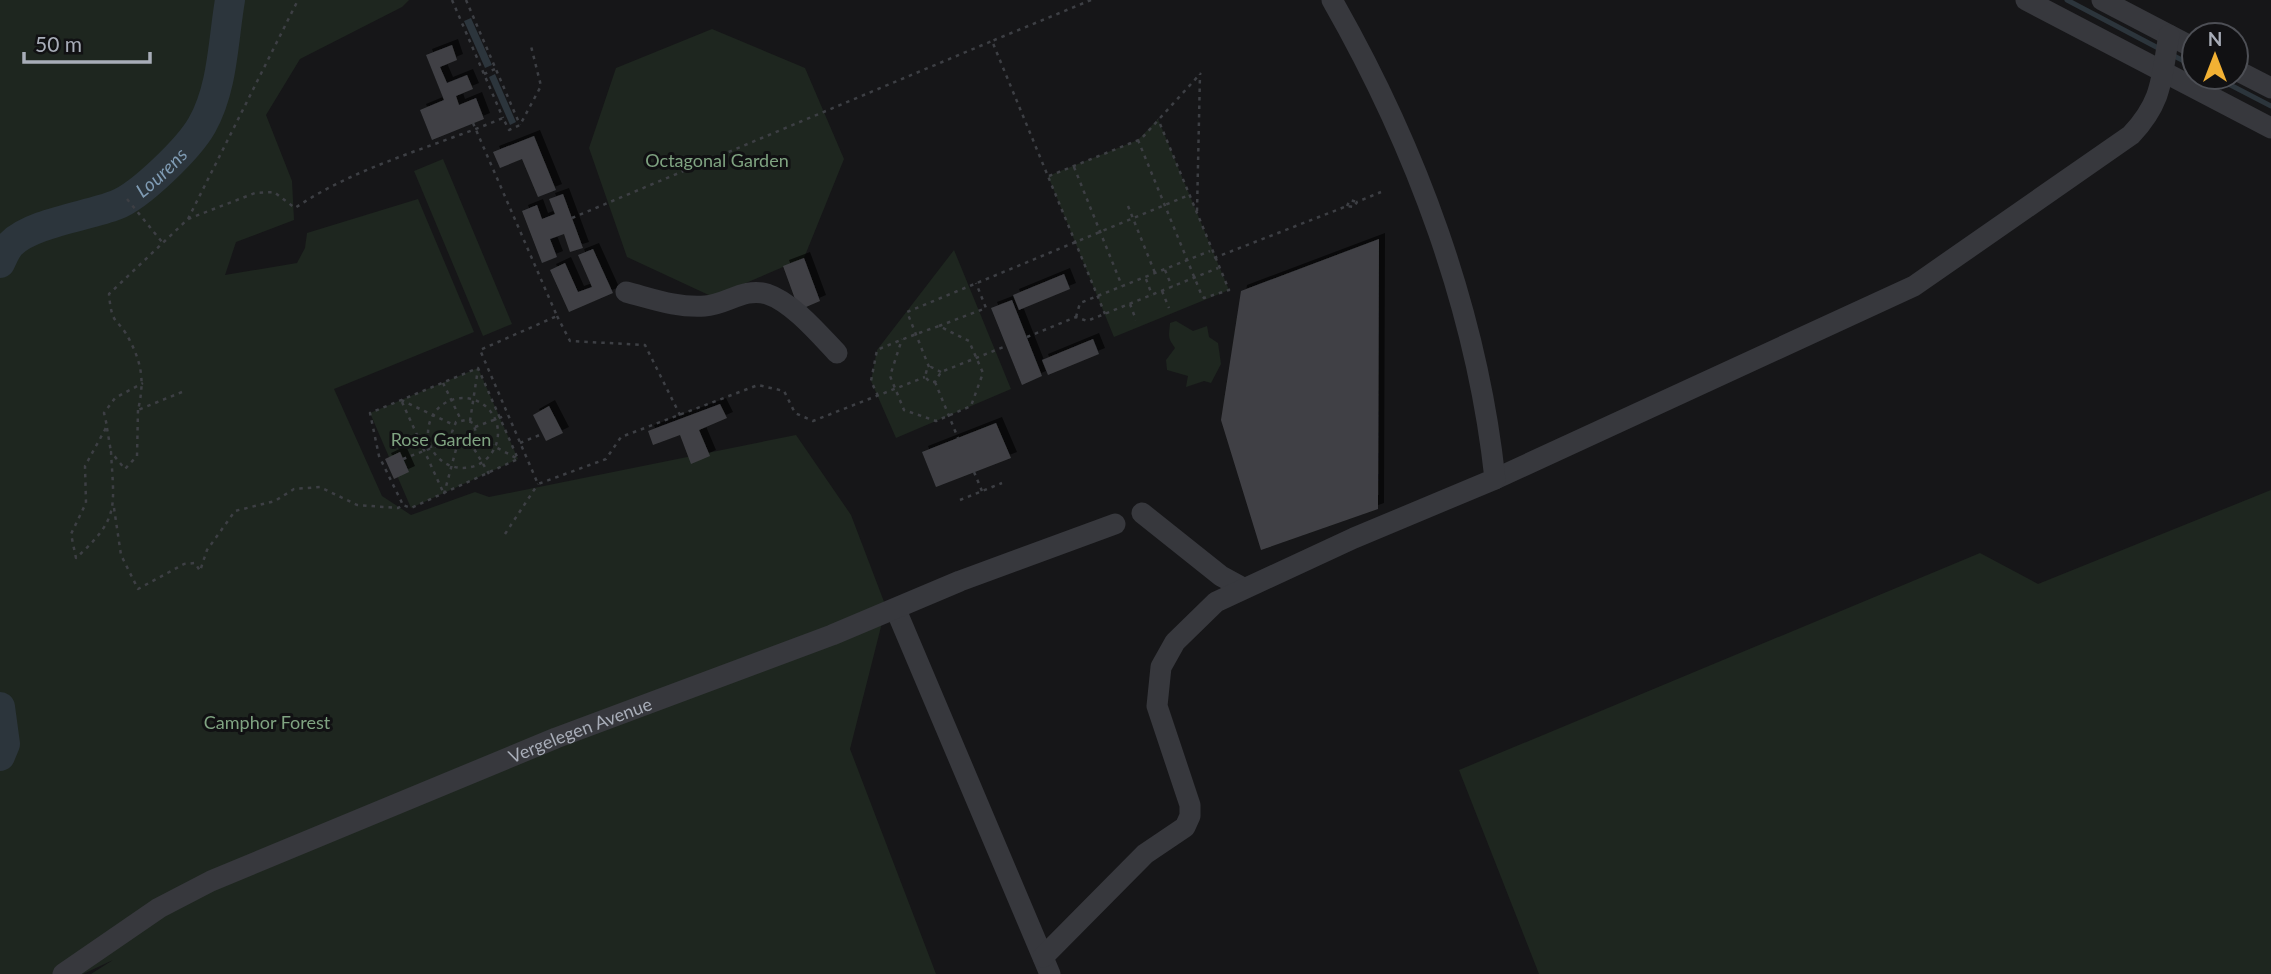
<svg xmlns="http://www.w3.org/2000/svg" width="2271" height="974" font-family="Lato,sans-serif">
  <style>
    .green { fill: #1e261f }
    .water { fill: #2c353c }
    .lines { fill: none; stroke-linecap: round; stroke-linejoin: round }
    .stream { stroke: #2c353c; stroke-width: 5 }
    .river { stroke: #2c353c; stroke-width: 30 }
    .building { fill: #404145; filter: url(#shadow) }
    .path { stroke: #3d3f44; stroke-width: 2.5; stroke-dasharray: 3.5 5; stroke-linecap: butt }
    .minor { stroke: #37383d; stroke-width: 21 }
    .labels { text-anchor: middle; dominant-baseline: central; stroke-width: 6; stroke-linejoin: round; paint-order: stroke }
    .park-label { font-size: 18px; fill: #7fa381; stroke: #111113 }
    .street-label { font-size: 18px; fill: #a8adb8; stroke: #111113 }
    .water-label { font-size: 19px; font-style: italic; fill: #7f9bb3; stroke: #111113 }
  </style>
  <defs>
    <filter id="shadow"><feDropShadow dx="6" dy="-6" stdDeviation="0" flood-color="#0009"/></filter>
  </defs>
  <rect width="100%" height="100%" fill="#161618"/>
  <path class="green" d="M0 0H409L402 7 300 59 266 115 292 181 294 220 236 242 225 275 297 263 305 248 307 233 418 199 474 332 334 389 382 496 411 515 475 492 489 497 796 435 851 515 886 607 850 749 936 974H91L113 960 83 974H0Z
    M712 29 805 68 844 159 804 258 713 297 627 257 589 148 616 68Z
    M1158 119 1229 290 1114 337 1048 176 1138 140Z
    M443 159 512 324 483 336 414 171Z
    M954 250 1011 389 896 438 871 381 877 350Z
    M1176 321 1193 331 1207 326 1209 337 1218 343 1221 364 1211 383 1204 381 1186 387 1188 376 1167 370 1166 360 1175 348C1167 337 1169 336 1170 323Z
    M478 368 518 459 411 508 370 413Z
    M2271 490V974H1539L1459 770 1980 553 2038 584Z"/>
  <path class="water" d="M471 18 492 65 485 68 464 21Z
    M495 74 516 122 510 125 489 77Z"/>
  <g class="lines">
    <path class="stream" d="M2067 0 2160 49
      M2172 55 2194 66
      M2215 77 2271 106"/>
    <g class="river">
      <path id="s1" d="M0 263C3 257 6 249 11 244 31 223 88 216 116 205 140 196 189 148 202 125 223 88 223 41 230 0"/>
      <path d="M0 707 5 744 0 756"/>
    </g>
  </g>
  <path class="building" d="M452 45 457 60 440 67 447 83 467 75 473 89 456 96 459 105 476 98 484 119 432 140 420 110 444 100 426 55Z
    M534 136 556 190 538 197 522 159 500 168 493 152Z
    M563 194 583 248 570 252 564 234 550 239 557 257 542 263 522 211 537 205 542 219 555 214 549 199Z
    M1379 239 1378 509 1261 550 1221 420 1241 291Z
    M593 249 613 293 569 312 550 270 565 263 578 292 592 287 578 255Z
    M804 258 820 301 799 310 783 266Z
    M1064 274 1070 289 1019 310 1013 295Z
    M1012 300 1042 376 1022 385 991 308Z
    M1093 339 1099 354 1048 375 1042 360Z
    M720 404 727 418 699 430 710 456 691 464 680 435 653 445 648 431Z
    M549 406 563 433 546 441 533 415Z
    M996 423 1011 458 936 487 922 452Z
    M400 452 409 472 394 479 385 459Z"/>
  <g class="lines">
    <path class="path" d="M452 0 503 118
      M466 0 520 125
      M1091 0 992 41 1105 314
      M484 74 495 69
      M473 123 557 316 480 350 538 484 606 459 621 437 758 385 784 391 795 413 813 421 925 377
      M1138 140 1202 296 1204 298 1229 290 1158 119
      M1074 167 1122 286
      M1049 176 1141 139 1201 73
      M127 199 162 242
      M1128 206 1155 273
      M1347 206 1350 200 1357 202
      M1197 211 1200 74
      M572 218 992 41
      M188 219 298 0
      M1214 258 1347 206 1354 207 1357 202 1381 192
      M1165 270 1172 287
      M1146 279 1152 295
      M1162 291 1169 308
      M1130 304 1136 320
      M557 316 570 341 645 345 682 419
      M1076 317 1080 303 1210 251
      M939 326 986 308 976 283
      M1027 337 1076 317 1087 321 1218 268
      M929 367 907 312 1189 195
      M941 372 931 367 927 369 925 377 930 382H935L941 372 1006 346
      M935 382 958 438
      M443 383 461 420
      M182 392 138 410C144 384 143 366 130 341 118 316 112 329 109 294L188 219 255 193 274 192 295 208C357 166 434 147 503 118L509 130 520 125 541 86 531 46
      M878 396 871 381 877 350C898 341 918 333 939 326L969 341 983 373 971 406 936 421 904 410 890 376 902 339
      M428 433a35 35 0 1 1 70 0a35 35 0 1 1-70 0Z
      M401 400 454 425
      M402 402 444 494
      M138 410 137 456 125 469 111 452C114 508 120 518 76 558L71 534 86 503 85 466 107 426 104 413 115 398 143 383
      M470 421 478 369
      M475 427 507 415
      M107 428 111 452
      M475 436 518 459
      M470 442 489 474
      M520 443 542 434
      M403 459 455 439 462 443 470 442 476 432 473 423 466 420 456 422 452 432 455 439
      M974 472 982 491
      M444 494 458 442
      M960 500 1002 483
      M114 508 121 555 138 589 184 564 195 563 200 571 207 550 235 511 275 501 294 489 320 487 357 505 398 508 403 505 411 508 518 459 478 368 370 413 379 456 403 505
      M505 534 538 484"/>
    <g class="minor">
      <path d="M2026 0 2271 128"/>
      <path d="M2102 0 2194 48"/>
      <path d="M2236 70 2271 88"/>
      <path d="M626 292C653 299 677 308 705 306 726 305 744 287 767 294 792 302 819 334 837 353"/>
      <path d="M1495 479 1914 286 2131 135C2163 101 2161 79 2169 35"/>
      <path d="M1142 513 1221 576 1243 588"/>
      <path d="M896 610 1050 974"/>
      <path d="M1043 957 1145 854 1185 827 1190 816V805L1157 706 1161 667 1175 642 1216 602 1354 538 1495 479C1477 311 1416 147 1332 0"/>
      <path id="s2" d="M63 974 159 908 211 881 556 738 832 635 960 581 1115 524"/>
    </g>
  </g>
  <g class="labels">
    <g class="park-label">
      <text x="717" y="160">Octagonal Garden</text>
      <text x="441" y="439">Rose Garden</text>
      <text x="267" y="722">Camphor Forest</text>
    </g>
    <g class="street-label">
      <text stroke="none"><textPath href="#s2" startOffset="574">Vergelegen Avenue</textPath></text>
    </g>
    <g class="water-label">
      <text stroke="none"><textPath href="#s1" startOffset="191">Lourens</textPath></text>
    </g>
  </g>
  <g transform="translate(2215 56)"><circle r="33" fill="#111113" stroke="#4d4f55" stroke-width="2"/>
  <path d="M0-5L12 26L0 18L-12 26Z" fill="#f2b134"/>
  <text y="-10" font-size="19" font-weight="bold" text-anchor="middle" fill="#a8adb8">N</text>
  </g>
  <path d="M24 52v10h126v-10" fill="none" stroke="#a8adb8" stroke-width="3.5"/>
  <text x="35" y="52" font-size="21" fill="#a8adb8" stroke="#111113" stroke-width="5" paint-order="stroke">50 m</text>
</svg>
